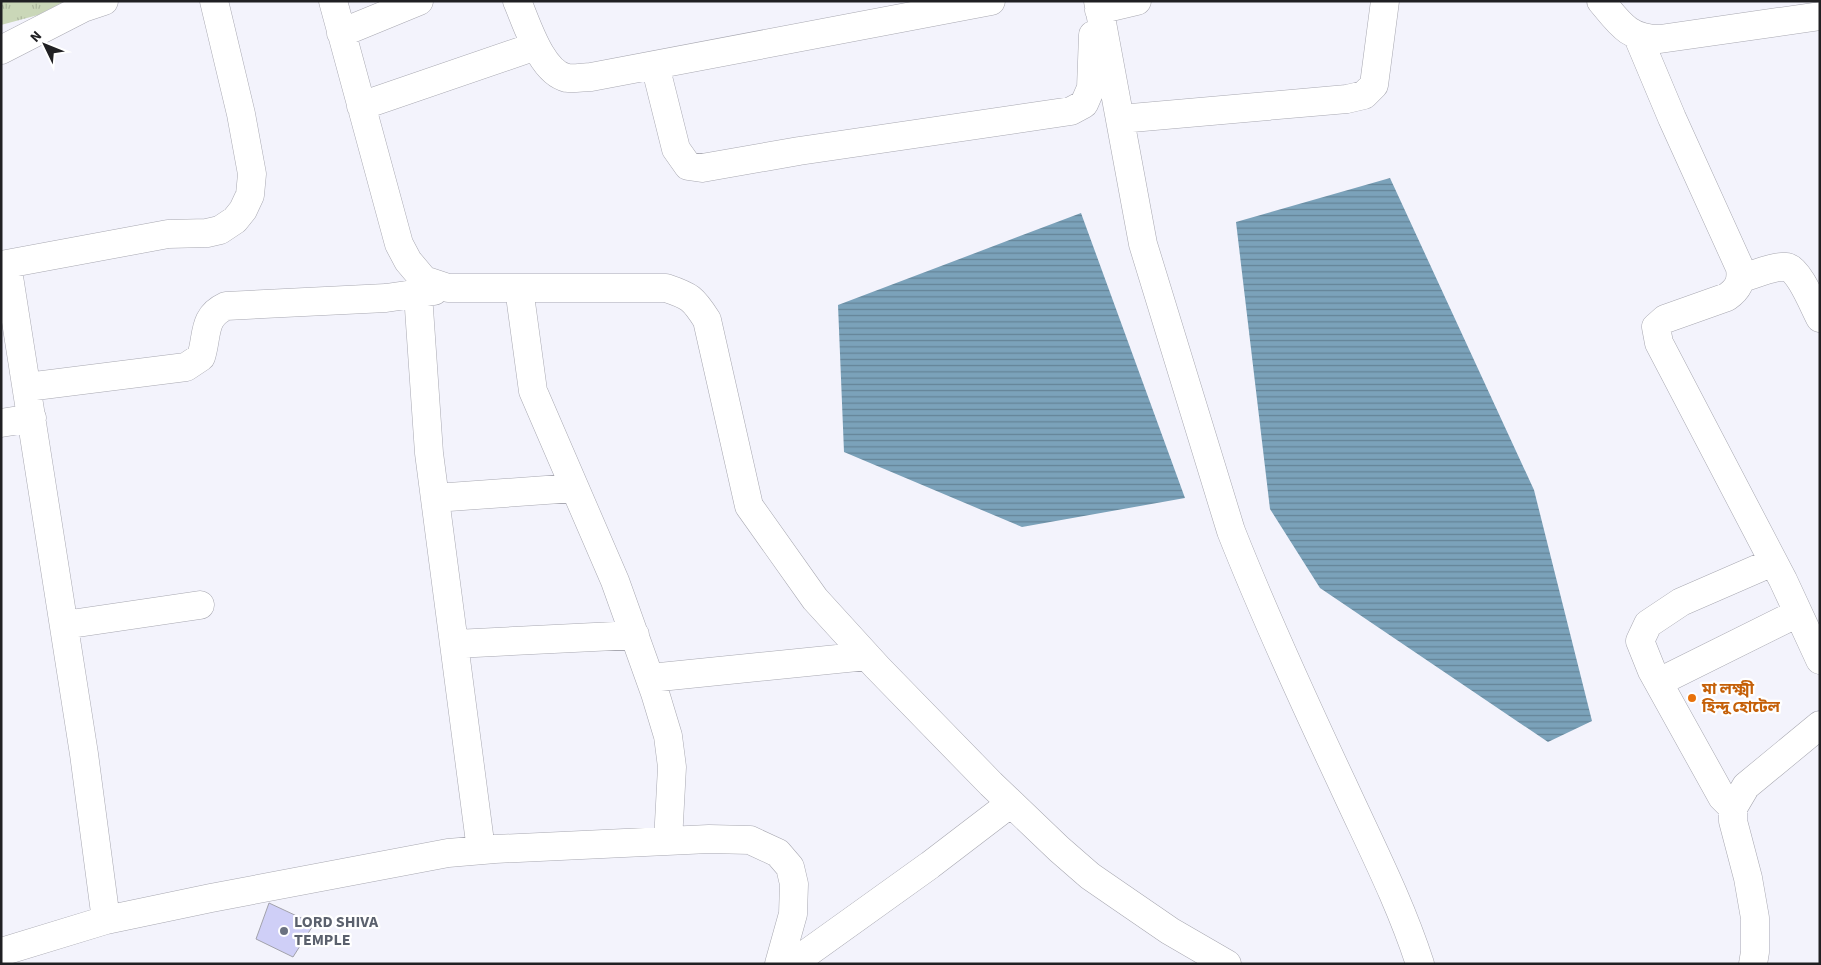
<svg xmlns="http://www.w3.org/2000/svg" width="1821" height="965" font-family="'Source Sans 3','Noto Sans Bengali',sans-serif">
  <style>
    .grass { fill: url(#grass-tufts) }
    .water { fill: url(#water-rules) }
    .building { fill: #cfcff7; stroke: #a2a2ab }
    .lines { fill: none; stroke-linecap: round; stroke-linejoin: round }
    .minor-casing { stroke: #a8a8b1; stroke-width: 29 }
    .minor { stroke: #fff; stroke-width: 28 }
    .food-dot { fill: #e8710a; stroke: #fff; stroke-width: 2 }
    .worship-dot { fill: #6b7280; stroke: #fff; stroke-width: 2 }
    .labels { text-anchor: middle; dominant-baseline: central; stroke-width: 4.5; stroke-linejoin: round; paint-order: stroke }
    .food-label { font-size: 16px; font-weight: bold; fill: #c56008; stroke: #fff; text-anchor: start }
    .worship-label { font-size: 16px; font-weight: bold; fill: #5b616d; stroke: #fff; text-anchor: start }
  </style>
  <defs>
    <pattern id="grass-tufts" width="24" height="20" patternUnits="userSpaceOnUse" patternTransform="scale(1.25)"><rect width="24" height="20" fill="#cad7b8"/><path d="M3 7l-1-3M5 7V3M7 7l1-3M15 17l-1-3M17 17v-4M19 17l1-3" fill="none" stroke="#adb89e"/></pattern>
    <pattern id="water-rules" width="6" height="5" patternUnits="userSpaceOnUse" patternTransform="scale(1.25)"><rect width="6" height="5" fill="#7ba2ba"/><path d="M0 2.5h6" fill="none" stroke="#648497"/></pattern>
  </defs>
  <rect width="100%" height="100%" fill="#f3f3fc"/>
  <path class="grass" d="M1 1H65L38 15 1 25Z"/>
  <path class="water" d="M1390 178 1534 490 1592 721 1548 742 1320 588 1270 509 1236 222Z
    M1081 213 1185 498 1022 527 844 452 838 305Z"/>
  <path class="building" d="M269 903 314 924 293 957 256 939Z"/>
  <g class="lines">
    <g class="minor-casing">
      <path id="minor" d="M333 1 399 244 408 261 424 280 448 288H666C690 296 693 298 707 320L749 506 815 599 877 667 991 784 1059 849 1090 876 1119 896 1170 931 1227 964
        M517 1C527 24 541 72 567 78 574 79 584 77 591 77L991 1
        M1098 1 1143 244 1231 531C1265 617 1304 702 1343 785 1370 844 1400 902 1420 964
        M1601 1C1620 24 1629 39 1660 39L1820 16
        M1099 10 1137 1
        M341 33 419 1
        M1638 37 1672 118 1740 268C1742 282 1738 289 1727 297L1665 319 1656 327 1659 343 1783 580 1820 660
        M1 50 83 8 104 1
        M655 65 676 149 688 166 702 168 799 151 1071 111 1084 104 1091 88 1093 35
        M361 106 536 46
        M1120 119 1347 99 1364 95 1374 85 1385 1
        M7 264 84 754 106 920
        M1 265 168 234 207 233 220 230 235 220 243 210 250 195 252 174 241 114 214 1
        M1742 278C1753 275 1776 265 1787 267 1799 269 1814 307 1820 318
        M519 288 533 391 615 581 655 693 668 736 672 767 668 841
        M418 294 429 453 481 850
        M27 387 186 367 201 357C208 335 202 317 226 306L386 298 434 291
        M1 423 32 418
        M435 498 574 488
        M64 625 200 605
        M455 644 635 635
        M650 678 867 656
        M1659 682 1798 613
        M1733 808 1722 797 1652 671 1640 641 1648 624 1681 602 1773 562
        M1 952 106 920 211 898 448 853 495 849 709 839 750 840 778 853 790 867 794 884 793 914 779 964
        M792 964 930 865 1011 803
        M1753 964 1755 952V918L1748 878 1733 821V808L1746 786 1820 725"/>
    </g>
    <use href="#minor" class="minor"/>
  </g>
  <circle class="food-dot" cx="1692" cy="698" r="5"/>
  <circle class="worship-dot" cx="284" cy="931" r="5"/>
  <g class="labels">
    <g class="food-label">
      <text x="1702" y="689">মা লক্ষ্মী<tspan x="1702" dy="18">হিন্দু হোটেল</tspan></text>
    </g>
    <g class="worship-label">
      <text x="294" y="922">LORD SHIVA<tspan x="294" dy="18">TEMPLE</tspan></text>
    </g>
  </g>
  <rect width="1821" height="965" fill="none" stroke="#202023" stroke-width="5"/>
  <g transform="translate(45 45) rotate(313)" stroke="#ffffff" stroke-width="4" paint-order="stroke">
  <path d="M0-4L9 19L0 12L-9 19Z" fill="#202023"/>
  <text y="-8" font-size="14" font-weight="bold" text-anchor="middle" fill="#202023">N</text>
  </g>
</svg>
